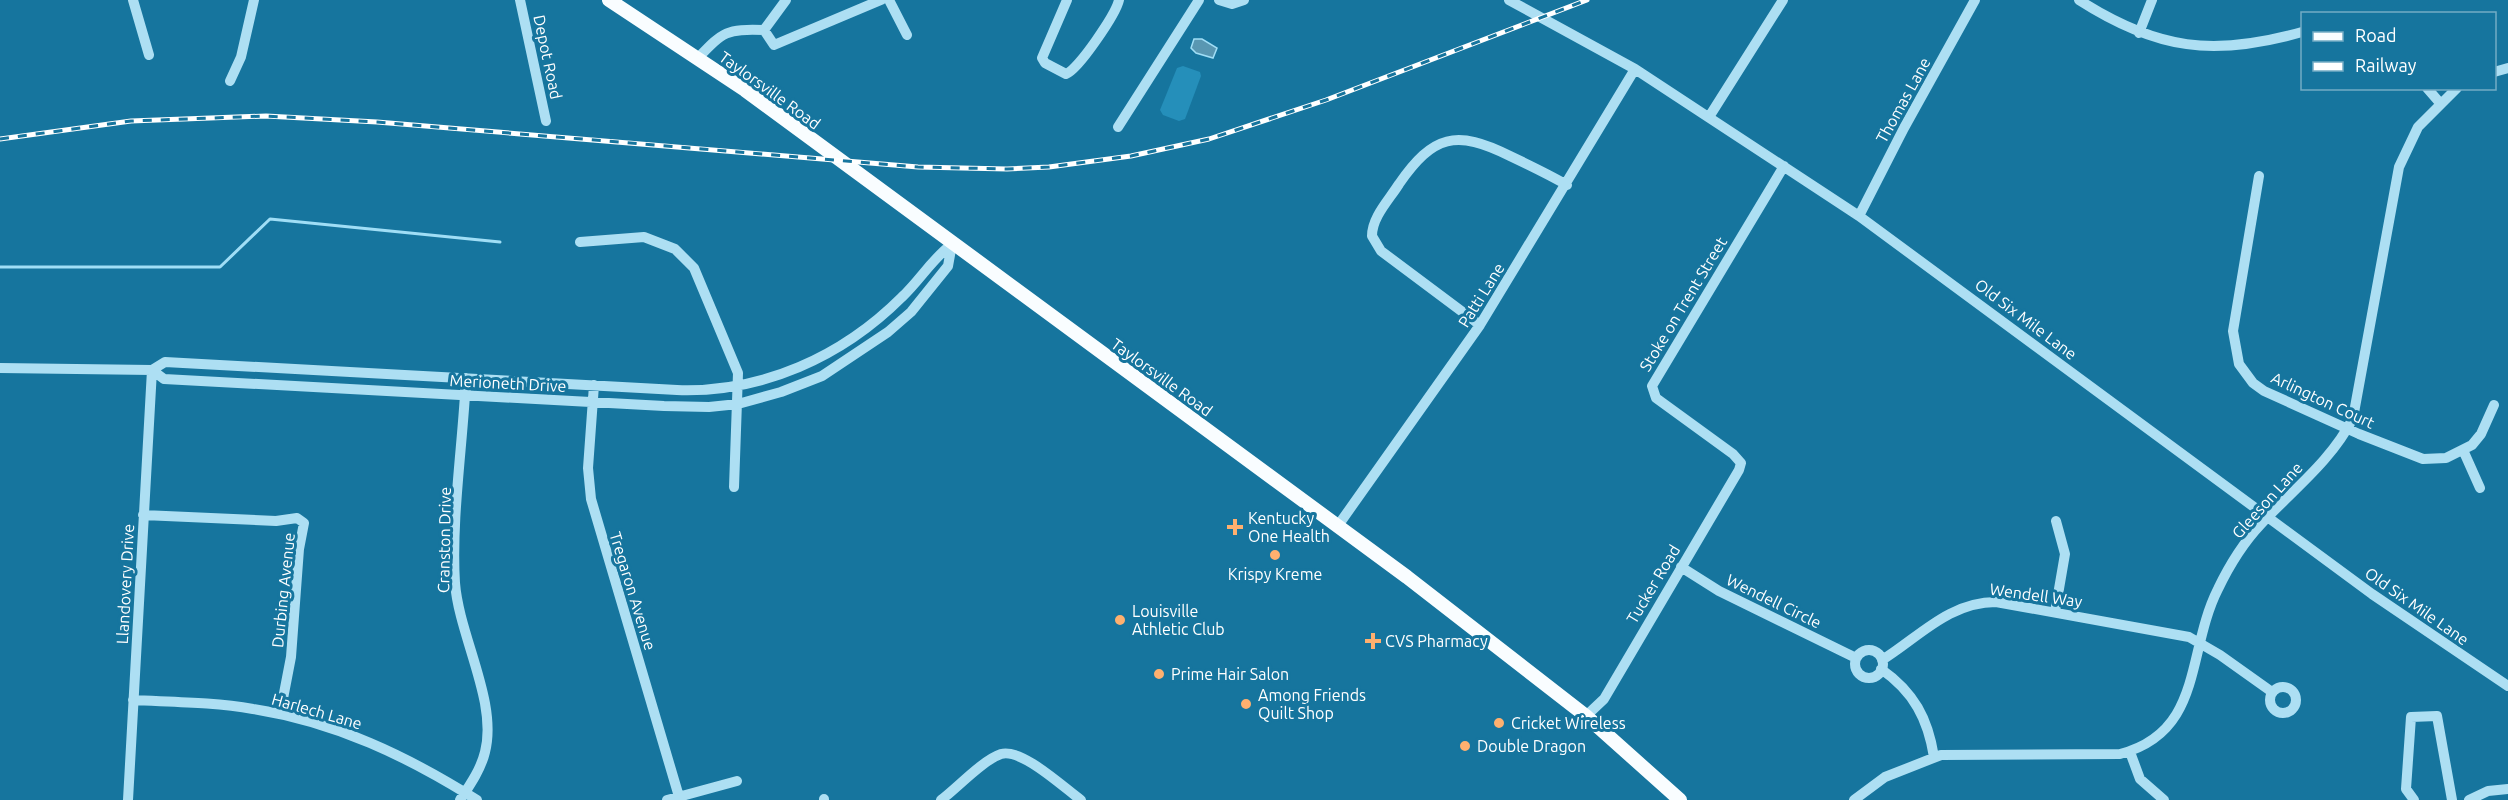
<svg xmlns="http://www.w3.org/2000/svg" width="2508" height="800" font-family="Ubuntu,sans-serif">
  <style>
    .green { fill: #258fba }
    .water { fill: #5997b2; stroke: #a0def6; stroke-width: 1.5 }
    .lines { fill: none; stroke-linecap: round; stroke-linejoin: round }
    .stream { stroke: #a0def6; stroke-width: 3 }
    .minor { stroke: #addff3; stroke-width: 10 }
    .major { stroke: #f9fdff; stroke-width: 14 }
    .rail-casing { stroke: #fff; stroke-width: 5 }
    .rail { stroke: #16759e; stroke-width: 3; stroke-dasharray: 9; stroke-linecap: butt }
    .poi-dot { fill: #ffb06f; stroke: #16759e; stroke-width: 2 }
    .labels { text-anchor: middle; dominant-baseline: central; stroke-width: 6; stroke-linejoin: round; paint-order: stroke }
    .street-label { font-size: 16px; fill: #fff; stroke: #16759e }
    .poi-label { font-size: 16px; fill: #fff; stroke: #16759e; text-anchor: start }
  </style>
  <rect width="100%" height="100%" fill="#16759e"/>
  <path class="green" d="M1183 66 1200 72 1201 76 1185 119 1179 121 1163 115 1160 110 1177 68Z"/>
  <path class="water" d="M1194 39H1202L1217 48 1213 58 1196 53 1191 48Z"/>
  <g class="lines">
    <path class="stream" d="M0 267H220L270 219 500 242"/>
    <path class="minor" d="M133 0 149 55
      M520 0 546 121
      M889 0 907 35
      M1067 0 1042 58 1045 63 1066 74C1078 70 1116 14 1119 0
      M1219 0 1232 4 1244 0
      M1509 0 1635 69 1859 216 2372 594 2508 686
      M2079 0C2157 50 2214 57 2302 32
      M764 30 786 0
      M2139 33 2152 0
      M698 58C724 31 726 29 764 30L774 45 881 0
      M2494 72 2508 68
      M230 81 241 57 254 0
      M2427 88 2440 103
      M1709 117 1783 0
      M1118 127 1199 0
      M2259 176 2233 331 2239 364 2253 383 2264 391 2359 434 2423 459 2446 458 2472 445 2481 434 2494 405
      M1859 216 1904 128 1975 0
      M580 242 644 237 675 249 694 268 738 373 734 487
      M1480 325 1381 251 1372 236C1372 217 1389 200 1399 184 1433 135 1456 129 1510 156 1529 165 1548 174 1567 185
      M0 368 152 370 164 379 664 406 709 407 738 404 781 392 822 376 888 332 911 312 948 266 952 244
      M152 370 165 362 677 390C762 393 842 357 902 297 920 280 932 259 952 244
      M594 385 588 468 591 499 680 800
      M2463 450 2480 488
      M143 515 276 521 297 518 304 523 299 549 291 657 280 714
      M1337 527 1480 325 1635 69
      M1681 567 1719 591 1856 658
      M2055 612 2065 554 2056 521
      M1855 664a14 14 0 1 1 28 0a14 14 0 1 1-28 0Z
      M1882 660C1919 637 1949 602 1996 602L2189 637 2220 655 2272 692
      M1881 669C1914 692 1928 719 1934 757
      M2270 700a13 13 0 1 1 26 0a13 13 0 1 1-26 0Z
      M133 700C173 702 214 702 253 709 336 722 407 756 477 800
      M1586 716 1604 699 1739 470 1741 463 1733 454 1656 398 1652 386 1784 166
      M2130 752 2140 779 2164 800
      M824 799V800
      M128 800 152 370
      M460 800C470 785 481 769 485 752 498 702 459 636 455 583 451 519 463 443 466 378
      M667 800 737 781
      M941 800C957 788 983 760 1001 754 1022 748 1064 788 1081 800
      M1854 800 1885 777 1941 755 2120 754C2204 732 2186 652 2218 589 2229 566 2244 542 2261 524 2293 490 2332 460 2353 418L2399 167 2418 127 2457 88
      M2414 800 2406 789 2411 717 2437 716 2452 800
      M2469 800 2488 791 2508 789"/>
    <path class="major" d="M609 0 745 90 1407 577 1586 716 1680 800"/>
    <g class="rail-casing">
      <path id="rail" d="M0 139 131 121 266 116 377 122 918 167 1007 169 1049 167 1131 156 1209 139 1326 100 1587 0"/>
    </g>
    <use href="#rail" class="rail"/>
  </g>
  <g class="poi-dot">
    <path d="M1232 518h6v6h6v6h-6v6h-6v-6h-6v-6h6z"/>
    <circle cx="1275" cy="555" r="6"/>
    <circle cx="1120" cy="620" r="6"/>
    <path d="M1370 632h6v6h6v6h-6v6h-6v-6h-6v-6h6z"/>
    <circle cx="1159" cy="674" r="6"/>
    <circle cx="1246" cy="704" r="6"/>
    <circle cx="1499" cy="723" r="6"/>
    <circle cx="1465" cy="746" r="6"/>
  </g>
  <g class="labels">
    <g class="street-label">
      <text transform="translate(548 57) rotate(78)">Depot Road</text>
      <text transform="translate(770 90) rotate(36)">Taylorsville Road</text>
      <text transform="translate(1903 100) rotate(-61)">Thomas Lane</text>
      <text transform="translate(1481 295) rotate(-58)">Patti Lane</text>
      <text transform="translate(1683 304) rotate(-59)">Stoke on Trent Street</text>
      <text transform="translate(2026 319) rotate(37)">Old Six Mile Lane</text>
      <text transform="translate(1162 377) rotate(36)">Taylorsville Road</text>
      <text transform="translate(508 383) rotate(3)">Merioneth Drive</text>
      <text transform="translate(2323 400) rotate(25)">Arlington Court</text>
      <text transform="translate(2267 500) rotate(-48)">Gleeson Lane</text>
      <text transform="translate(444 540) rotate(-89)">Cranston Drive</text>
      <text transform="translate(125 584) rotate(-87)">Llandovery Drive</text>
      <text transform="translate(1653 584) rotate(-59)">Tucker Road</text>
      <text transform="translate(283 590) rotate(-84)">Durbing Avenue</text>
      <text transform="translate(633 591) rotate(73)">Tregaron Avenue</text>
      <text transform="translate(2036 595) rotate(8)">Wendell Way</text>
      <text transform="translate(1774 601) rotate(26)">Wendell Circle</text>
      <text transform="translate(2417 606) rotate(35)">Old Six Mile Lane</text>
      <text transform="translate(317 711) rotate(16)">Harlech Lane</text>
    </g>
    <g class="poi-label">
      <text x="1248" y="518">Kentucky<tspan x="1248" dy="18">One Health</tspan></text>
      <text x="1275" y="574" text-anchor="middle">Krispy Kreme</text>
      <text x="1132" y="611">Louisville<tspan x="1132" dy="18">Athletic Club</tspan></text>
      <text x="1385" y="641">CVS Pharmacy</text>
      <text x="1171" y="674">Prime Hair Salon</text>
      <text x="1258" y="695">Among Friends<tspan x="1258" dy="18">Quilt Shop</tspan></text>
      <text x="1511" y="723">Cricket Wireless</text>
      <text x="1477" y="746">Double Dragon</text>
    </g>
  </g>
  <rect x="2301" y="12" width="195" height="78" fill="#16759e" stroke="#73acc5" stroke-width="1.5"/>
  <rect x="2313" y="32" width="30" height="9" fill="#f9fdff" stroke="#73acc5" stroke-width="1.5"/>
  <text x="2355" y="42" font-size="18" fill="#ffffff">Road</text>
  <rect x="2313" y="62" width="30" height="9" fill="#ffffff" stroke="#73acc5" stroke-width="1.5"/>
  <text x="2355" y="72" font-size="18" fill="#ffffff">Railway</text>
</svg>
